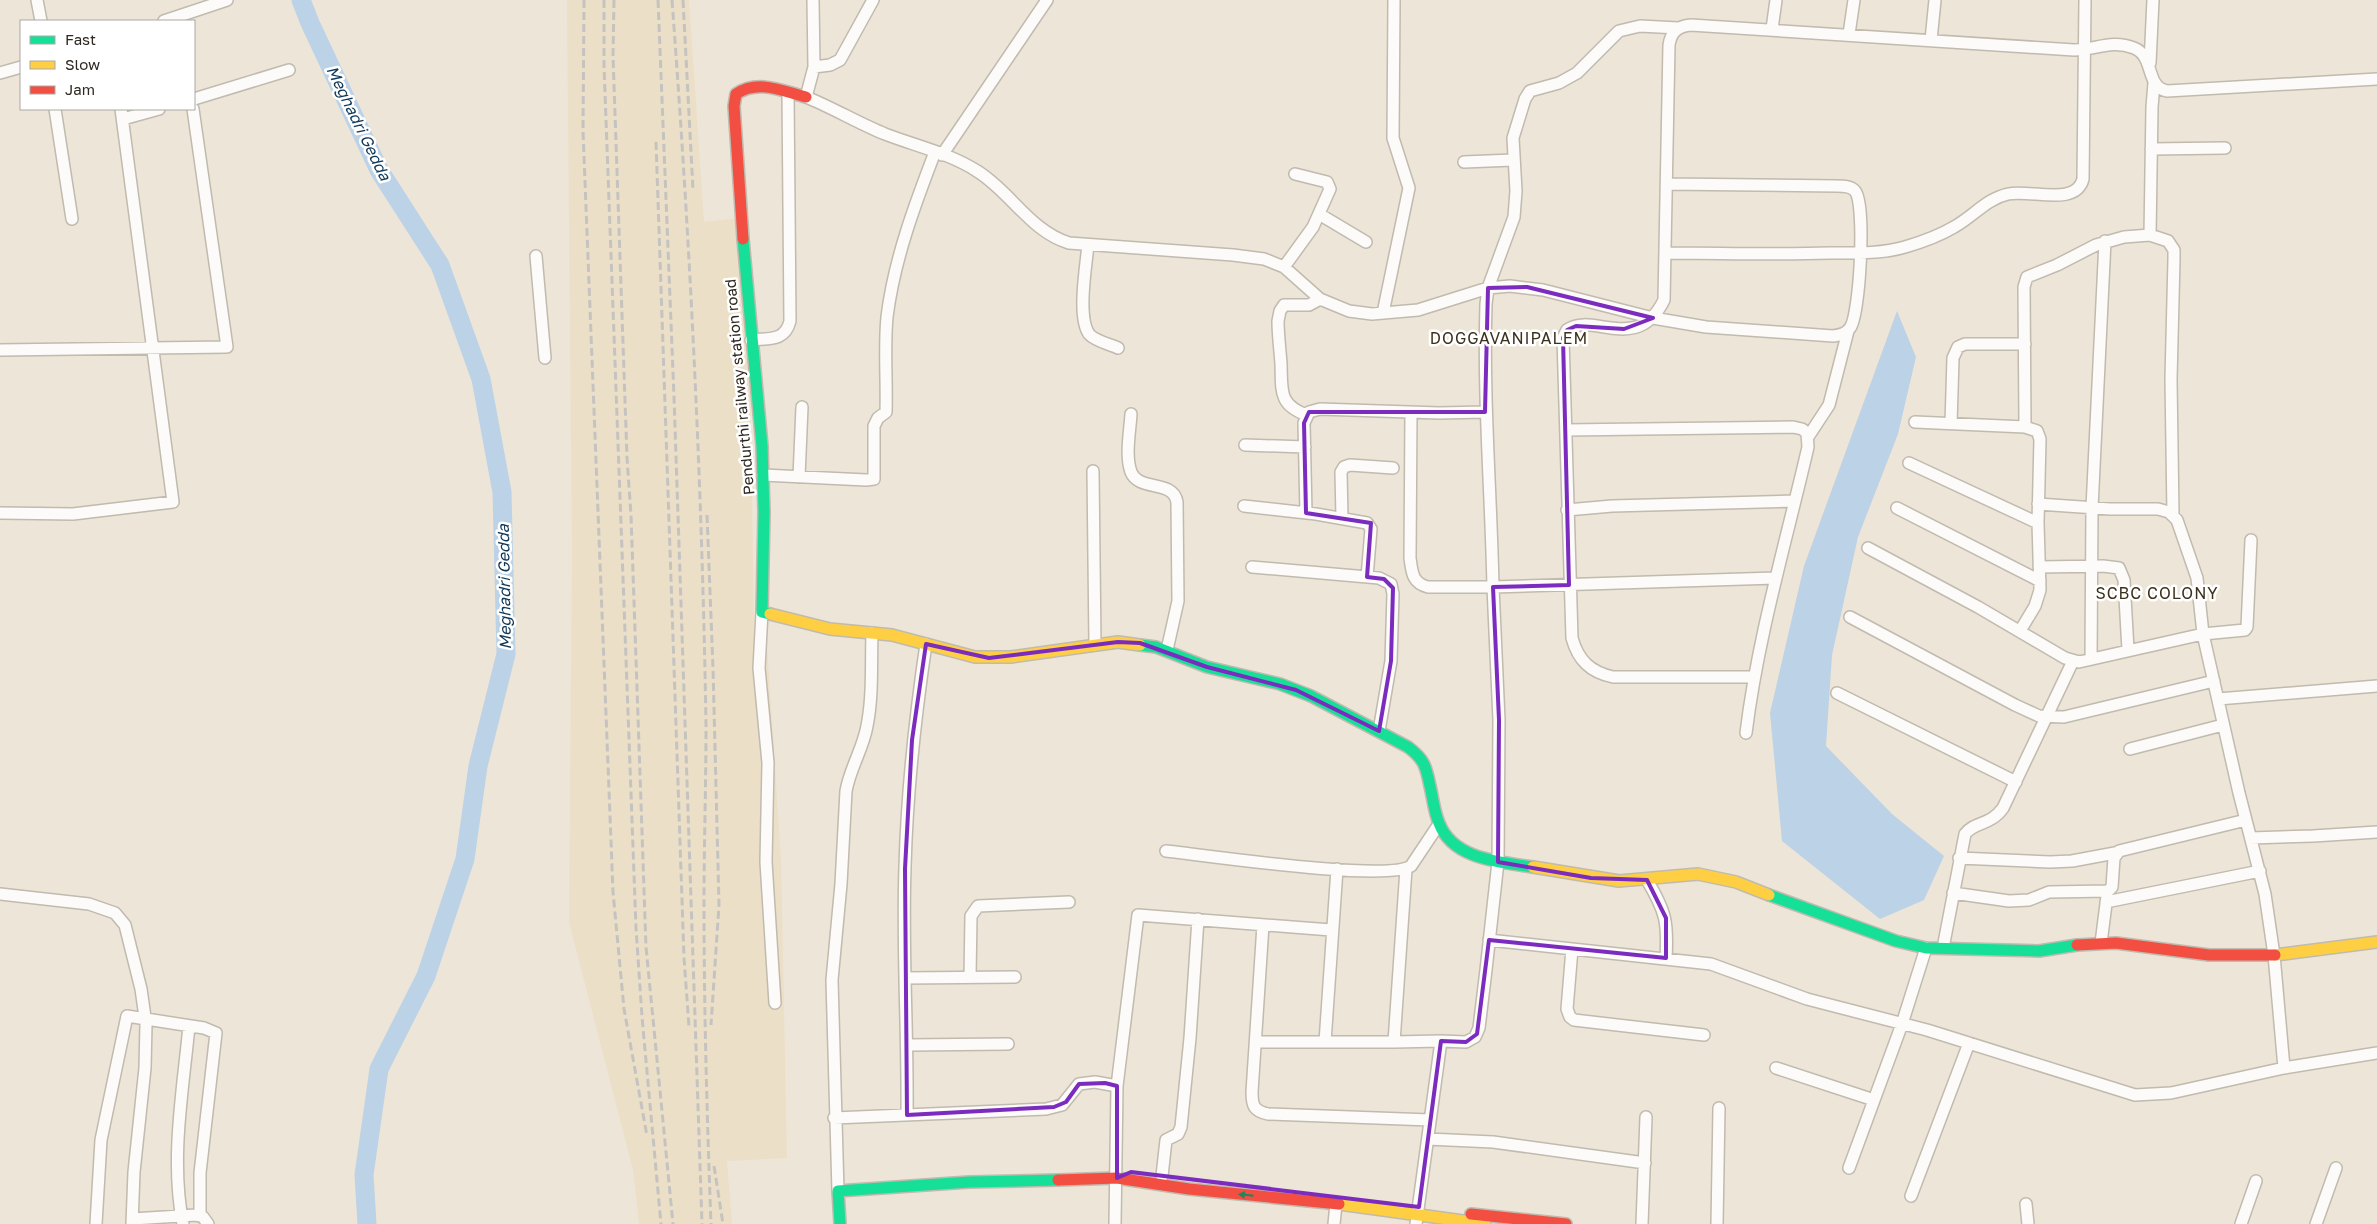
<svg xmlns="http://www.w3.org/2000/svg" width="2377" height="1224" font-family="'Golos Text',sans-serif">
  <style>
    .built { fill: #ecdfc8 }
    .water { fill: #bcd2e6 }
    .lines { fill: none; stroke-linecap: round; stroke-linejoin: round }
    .river { stroke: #bcd2e6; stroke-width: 19 }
    .street-casing { stroke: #c0baaf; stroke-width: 14 }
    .fast-casing { stroke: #c0baaf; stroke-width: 14 }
    .slow-casing { stroke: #c0baaf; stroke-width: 14 }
    .jam-casing { stroke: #c0baaf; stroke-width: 14 }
    .street { stroke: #fcfbf9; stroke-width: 11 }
    .fast { stroke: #16e098; stroke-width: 11 }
    .slow { stroke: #ffcf43; stroke-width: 11 }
    .jam { stroke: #f24e42; stroke-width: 11 }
    .rail { stroke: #c5c3c0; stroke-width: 3; stroke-dasharray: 8 4; stroke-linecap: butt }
    .oneway { fill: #22845c }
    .marked { fill: none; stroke: #7b2cbf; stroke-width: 4; stroke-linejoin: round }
    .labels { text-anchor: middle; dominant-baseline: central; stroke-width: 5; stroke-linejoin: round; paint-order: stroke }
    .street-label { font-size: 15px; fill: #2e2920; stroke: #fff }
    .water-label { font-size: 16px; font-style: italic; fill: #0f3758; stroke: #fff }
    .neighbourhood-label { font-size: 16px; letter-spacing: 1px; fill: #3c311d; stroke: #fff }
  </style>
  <rect width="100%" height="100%" fill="#ede5d7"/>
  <path class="built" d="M567 0H689L704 222 748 217 754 634 767 645 781 859 787 1158 727 1161 732 1224H639L633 1170 569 922 572 552Z"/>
  <path class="water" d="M1897 311 1916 357 1898 434 1858 537 1832 655 1826 746 1892 814 1944 856 1924 900 1880 919 1782 841 1770 713 1804 566Z"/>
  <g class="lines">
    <path class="river" d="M301 0 310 23 379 170 440 265 481 379 502 492 506 654 478 766 465 859 426 976 379 1069 364 1175 367 1224"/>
    <g class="street-casing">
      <path id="street" d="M37 0 41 21
        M813 0 814 67 806 97C833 108 858 123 885 134 916 146 949 153 977 171 1011 192 1030 231 1069 243L1233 255 1264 259 1284 267 1320 299 1349 311 1372 314 1418 310 1488 288 1510 286 1543 290 1653 318 1706 327 1833 336C1840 335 1846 334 1850 328 1860 315 1866 204 1855 191 1851 186 1843 186 1837 186L1667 184
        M164 21 227 0
        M1772 29 1776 0
        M1849 34 1854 0
        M1931 40 1935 0
        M2150 63 2153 0
        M814 67 830 65 840 60 873 0
        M0 73 21 67
        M194 99 289 70
        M55 109 72 219
        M123 119 159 109
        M2151 149 2225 148
        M942 155 1047 0
        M1464 162 1513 160
        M1319 214 1366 242
        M2150 235 2152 107 2154 83
        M1088 245C1086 266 1077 317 1089 334 1095 341 1109 344 1118 348
        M1667 253C1721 253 1775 255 1830 253 1854 253 1881 254 1905 247 1922 242 1939 236 1954 227 1974 216 1986 199 2008 194 2031 189 2076 207 2083 179L2085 0
        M536 256 545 358
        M1284 267 1313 227 1330 189 1327 182 1295 174
        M1383 313 1409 188 1393 138 1394 0
        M751 340C768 338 785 342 790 321L788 93
        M0 350 227 347 193 109
        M1411 413 1410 558C1412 572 1412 583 1428 587H1493C1491 492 1483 398 1486 304L1488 288 1514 217 1516 191 1513 138 1525 99 1530 91 1559 83 1577 73 1619 31 1640 26 1678 28
        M1131 414C1130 431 1125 456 1131 472 1139 492 1173 479 1177 502L1178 601 1167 650
        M1307 415C1278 405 1282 390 1281 364 1280 349 1278 335 1278 321L1280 311 1284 305H1309L1320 299
        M1915 422 2025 427 2037 431 2040 439 2038 523 2040 590 2035 606 2020 631
        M1951 424 1953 358 1958 347 1965 344H2025
        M2025 427 2024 287 2027 277 2057 265 2096 245 2124 237 2150 235 2168 241 2174 250V259L2171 379 2173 515
        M1566 430 1793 427 1802 429 1807 433 1808 447C1786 542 1758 636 1746 733
        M1808 437 1829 405 1848 331
        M1245 445 1305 447
        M1909 463 2038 523
        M1093 471 1095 645
        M763 475 866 480 874 479V426L878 418 886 412C887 380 884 348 887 317 894 260 915 204 935 152
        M799 477 802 407
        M2038 504 2110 509H2158L2169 512 2177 520 2197 578 2203 634 2239 793 2265 894 2274 955 2284 1068
        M1244 506 1316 514 1367 523 1371 529 1367 577
        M1897 508 2040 581
        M1567 510 1612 506 1795 501
        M0 513 73 514 173 502 121 109
        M1306 513 1304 423 1309 412 1320 409 1439 413 1485 412
        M1342 518 1341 472 1344 467 1350 465 1393 468
        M1868 548 1978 607 2065 658 2079 662 2203 634 2245 630 2247 627 2251 540
        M1252 567 1379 578 1391 584 1393 594 1391 661 1379 731
        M2039 567 2103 566 2119 568 2124 580 2128 650
        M762 612 759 668 768 763 766 862 775 1003
        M1850 617 2015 705 2039 716 2064 717 2214 681
        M2091 659 2092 508 2105 241
        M1753 677H1613C1590 672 1578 660 1572 638L1563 338 1567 330C1593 311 1637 355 1664 300L1669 45C1671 32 1678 26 1691 25L2074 50C2096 50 2111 39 2134 48 2155 56 2145 87 2167 91L2377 79
        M1837 693 2016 782
        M2218 699 2377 686
        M2130 749 2223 725
        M2251 838 2313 836 2377 832
        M1166 851C1204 855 1387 882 1411 866L1439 824
        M1959 858 2050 862 2072 861 2115 853
        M1406 869 1394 1042 1441 1041
        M1647 880C1666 912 1668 922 1666 958
        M1953 893 2009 901 2029 900 2049 892 2108 891 2112 887 2114 858 2119 851 2246 820
        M0 894 89 904 115 913 125 925 141 989 146 1024 145 1068 134 1172 132 1224
        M2106 902 2260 871
        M1263 925 1252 1092C1252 1106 1254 1111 1268 1114L1430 1120
        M1489 940 1711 964 1807 999 1927 1030 2135 1095 2171 1093 2284 1068 2377 1053
        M2101 943 2107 896
        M1943 948 1965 834C1975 821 1990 826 2003 808L2073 661
        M1572 949 1567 1009 1570 1017 1574 1020 1704 1035
        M970 977 971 916 978 906 1069 902
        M905 978 1015 977
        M1256 1042H1394
        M1325 1042 1337 869
        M908 1045 1008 1044
        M1776 1068 1874 1100
        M907 1115C908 1032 902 950 905 867 907 792 915 718 926 644
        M834 1118 1046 1109 1062 1105 1079 1084 1095 1082 1117 1086
        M1428 1139 1493 1142 1645 1163
        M1849 1168 1902 1024 1926 948
        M1162 1176 1166 1140 1178 1134 1181 1127 1190 1038 1198 919
        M838 1191 832 980 841 884 846 791C850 768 863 749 867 726 873 696 871 664 872 633
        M1911 1196 1969 1043
        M2026 1204 2028 1224
        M132 1219 196 1215 203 1217 208 1224
        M96 1224 101 1140 127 1016 204 1028 216 1033 200 1173V1216
        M183 1224C170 1160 183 1090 189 1026
        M1115 1224 1117 1086 1138 915 1331 930
        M1334 1224 1336 1204
        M1416 1224 1441 1041 1466 1042 1475 1037 1479 1028 1486 970 1498 862 1499 720 1493 587 1775 578
        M1642 1224 1646 1117
        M1717 1224 1719 1108
        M2241 1224 2256 1181
        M2316 1224 2336 1168"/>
    </g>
    <g class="fast-casing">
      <path id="fast" d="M743 239 762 446 764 512 762 612 770 614
        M1140 645 1156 647 1207 667 1280 684 1311 696 1408 747C1424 759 1426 766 1430 786 1433 798 1434 812 1439 823 1453 860 1501 862 1533 867
        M1769 895 1896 941 1926 948 2039 951 2077 945
        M840 1224 838 1191 969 1182 1058 1180"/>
    </g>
    <g class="slow-casing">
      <path id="slow" d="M770 614 830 629 892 635 975 657H1011L1118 642 1140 645
        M1533 867 1619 881 1698 874 1736 882 1769 895
        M2275 955 2377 942
        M1339 1204 1485 1224"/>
    </g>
    <g class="jam-casing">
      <path id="jam" d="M743 239 734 106 736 94C758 79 782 91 806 97
        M2077 945 2116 943 2209 955H2275
        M1058 1180 1117 1178 1189 1189 1339 1204
        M1471 1214 1566 1224"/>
    </g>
    <use href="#street" class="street"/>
    <use href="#fast" class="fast"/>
    <use href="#slow" class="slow"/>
    <use href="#jam" class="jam"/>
    <path class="rail" d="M584 0 583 131 613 892 624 1009 647 1136
      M604 0V66L636 928 642 1017 661 1224
      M614 0 613 56 627 458 631 515 646 947 673 1224
      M658 0 674 397 702 1224
      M672 0C690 241 702 483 706 725 706 785 704 845 704 904 704 1011 707 1117 711 1224
      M683 0 693 190
      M656 142 684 958 689 1027
      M707 515 713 668 719 905 711 1025
      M714 1166 723 1224"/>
  </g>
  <defs><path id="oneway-solid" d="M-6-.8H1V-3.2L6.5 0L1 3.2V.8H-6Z" transform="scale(1.25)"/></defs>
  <use class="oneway" href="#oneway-solid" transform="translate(1246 1195) rotate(-174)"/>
  <path class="marked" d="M1527 287 1653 318 1624 329 1576 326 1567 330 1563 338 1569 585 1493 587 1499 720 1498 862 1591 878 1647 880 1666 918V958L1489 940 1477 1034 1466 1042 1441 1041 1419 1207 1131 1172 1117 1178V1086L1105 1083 1079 1084 1066 1102 1054 1107 907 1115 905 869 912 740 926 644 989 658 1118 642 1140 643 1207 667 1296 690 1379 731 1391 661 1393 588 1384 579 1367 577 1371 523 1306 513 1304 423 1309 412H1485L1488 288Z"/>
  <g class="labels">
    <g class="street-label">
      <text transform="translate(739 387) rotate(-95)">Pendurthi railway station road</text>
    </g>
    <g class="water-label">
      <text transform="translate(359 123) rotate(64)">Meghadri Gedda</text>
      <text transform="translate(504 587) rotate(-91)">Meghadri Gedda</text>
    </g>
    <g class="neighbourhood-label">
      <text x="1509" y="338">DOGGAVANIPALEM</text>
      <text x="2157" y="593">SCBC COLONY</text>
    </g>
  </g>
  <rect x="20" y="20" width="175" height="90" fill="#ffffff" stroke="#aba9a6"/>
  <rect x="30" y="36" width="25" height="8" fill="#16e098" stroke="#aba9a6"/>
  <text x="65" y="45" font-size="15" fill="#2e2920">Fast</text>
  <rect x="30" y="61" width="25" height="8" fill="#ffcf43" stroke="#aba9a6"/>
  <text x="65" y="70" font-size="15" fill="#2e2920">Slow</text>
  <rect x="30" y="86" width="25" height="8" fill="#f24e42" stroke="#aba9a6"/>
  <text x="65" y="95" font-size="15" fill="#2e2920">Jam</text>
</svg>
